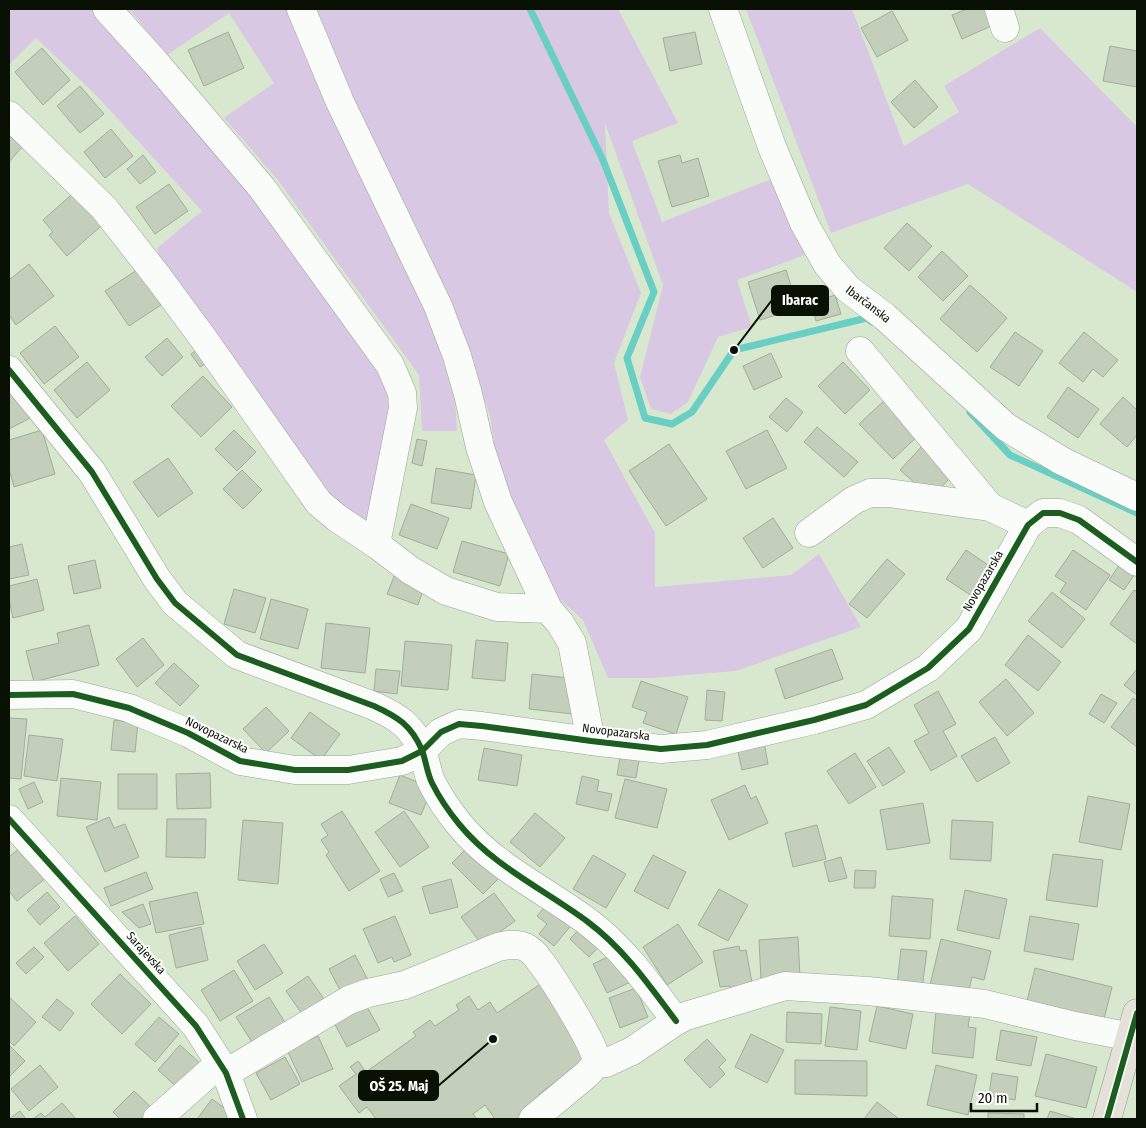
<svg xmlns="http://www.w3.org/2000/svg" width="1146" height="1128" font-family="'Fira Sans Condensed',sans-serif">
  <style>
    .green { fill: #d9c8e3 }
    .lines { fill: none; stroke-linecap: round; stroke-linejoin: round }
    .stream { stroke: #69cec4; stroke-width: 7 }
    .building { fill: #c3cfba; stroke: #a0ad99 }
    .minor-casing { stroke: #99a491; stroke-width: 29 }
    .major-casing { stroke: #989982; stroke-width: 29 }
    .minor { stroke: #f9fcf8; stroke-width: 28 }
    .major { stroke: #e4e2d8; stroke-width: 28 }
    .cycleway-casing { stroke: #fff; stroke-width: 9 }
    .cycleway { stroke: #1b5e20; stroke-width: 6 }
    .labels { text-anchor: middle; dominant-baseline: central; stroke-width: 4; stroke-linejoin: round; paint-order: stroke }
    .street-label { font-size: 12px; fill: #081103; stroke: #fff }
    .leader { fill: none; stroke: #081103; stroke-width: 2 }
    .callout-dot { fill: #081103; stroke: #fff; stroke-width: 2 }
    .callout { fill: #081103; stroke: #081103; stroke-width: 2 }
    .callout-label { font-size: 14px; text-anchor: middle; font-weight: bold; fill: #fff }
  </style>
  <rect width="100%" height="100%" fill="#d8e8ce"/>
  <path class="green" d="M9 9H102L259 195 391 381 385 481 367 519 350 522 330 503 165 273 157 248 202 211 95 94 36 38 9 65Z
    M129 9H296L452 348 457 431H422L419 375 277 179 224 118 274 83 229 13 167 55Z
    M313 9H618L678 123 632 141 662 222 784 174 813 252 737 280 752 327 718 337 688 402 671 414 651 409 640 377 663 285 605 123 609 213 641 293 614 363 628 420 604 440 655 533V587L791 575 819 554 861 627 736 671 652 678H608L583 620 556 596 507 498 497 460 490 416 461 329 364 127Z
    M746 9H852L904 146 959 112 944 86 1040 28 1137 127V292L968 184 831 233Z"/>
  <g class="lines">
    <path class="stream" d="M530 9 603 160 654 292 627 358 645 418 672 424 692 412 734 350 867 318 872 322
      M970 412 1010 455 1137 513"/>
  </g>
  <path class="building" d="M967 9H989L996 24 962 39 952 15Z
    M892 11 908 40 877 57 861 28Z
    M228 32 244 68 204 86 188 50Z
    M695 32 702 64 670 71 663 38Z
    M1110 46 1137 51V87L1103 81Z
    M42 48 70 80 43 105 15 72Z
    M915 80 938 107 914 128 891 102Z
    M80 86 104 114 80 133 57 106Z
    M9 121 29 139 9 162Z
    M111 129 133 156 105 178 84 152Z
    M143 155 156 172 140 184 127 169Z
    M680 155 682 163 698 158 709 196 672 207 658 161Z
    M169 184 188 211 155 234 136 207Z
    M79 188 108 220 67 256 49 235 53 232 43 220Z
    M907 223 932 246 909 271 884 248Z
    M942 251 968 276 943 301 918 277Z
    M29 264 54 296 16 325 9 315V280Z
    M137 270 161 305 129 326 105 291Z
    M786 270 798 308 760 320 748 282Z
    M970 285 1007 318 977 352 940 319Z
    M835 295 841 314 816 321 811 303Z
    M55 326 79 357 44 384 20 353Z
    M1015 332 1043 351 1019 386 990 367Z
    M1084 332 1118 360 1103 377 1093 369 1083 382 1059 363Z
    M167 338 183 357 162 376 145 357Z
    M205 345 213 358 200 367 191 354Z
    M771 353 782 377 754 390 743 366Z
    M87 362 110 390 77 418 54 390Z
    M843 362 870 390 845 414 818 386Z
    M203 376 232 407 201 437 171 406Z
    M1068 387 1099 409 1078 438 1047 417Z
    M9 390 32 417 9 429Z
    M1123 397 1137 410V435L1127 447 1100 424Z
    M786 398 803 412 787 432 769 417Z
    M887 398 920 434 893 459 859 424Z
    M817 427 858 462 844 477 804 442Z
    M42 430 55 474 14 487 9 469V440Z
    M234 430 256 452 237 471 215 449Z
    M767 430 787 468 746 489 726 451Z
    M417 439 427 441 422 466 412 463Z
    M669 444 707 499 666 526 629 471Z
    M924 444 955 472 932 498 900 470Z
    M168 458 193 493 158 517 133 482Z
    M436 468 476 475 471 509 431 503Z
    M242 470 262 490 243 509 223 489Z
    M411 504 449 518 437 549 399 535Z
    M773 518 793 548 763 568 743 538Z
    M462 541 509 554 500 586 453 572Z
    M22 544 29 575 9 579V547Z
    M966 550 991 567 972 596 946 579Z
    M1073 550 1110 575 1086 610 1060 592 1066 583 1055 576Z
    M1124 558 1137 571 1124 590 1109 580Z
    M887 559 905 574 867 618 849 604Z
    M95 560 101 588 74 594 68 566Z
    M395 574 425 585 418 605 387 594Z
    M37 579 44 610 13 618 9 599V586Z
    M234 589 266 598 255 633 224 624Z
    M1134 590 1137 592V644L1110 624Z
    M1052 592 1085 619 1062 648 1028 621Z
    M271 599 308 609 298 649 260 639Z
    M326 623 370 628 365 673 321 668Z
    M89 625 99 665 34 682 26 651 59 643 57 633Z
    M1028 635 1061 662 1038 691 1005 665Z
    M143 638 164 665 137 687 116 659Z
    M476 640 508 643 505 681 472 678Z
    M405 641 452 645 448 690 401 686Z
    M832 649 843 679 785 699 775 669Z
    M174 663 199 686 180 706 155 683Z
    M376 669 400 671 397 694 374 691Z
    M1137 669V695L1124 685Z
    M532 674 577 679 573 714 529 709Z
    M1006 679 1034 713 1007 736 979 702Z
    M641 681 688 697 676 734 643 723 647 712 632 707Z
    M707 690 725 692 722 721 705 720Z
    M938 691 956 724 943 731 957 756 931 771 914 741 929 733 914 705Z
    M1101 694 1117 703 1104 723 1089 714Z
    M1133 698 1137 701V747L1111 727Z
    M266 707 289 731 266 753 243 729Z
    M310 712 340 734 321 760 291 738Z
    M9 718 27 719 21 779 9 778Z
    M114 720 138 723 135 752 111 750Z
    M29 735 63 739 57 781 24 776Z
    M995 737 1010 763 977 782 961 756Z
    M764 742 768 764 742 770 737 747Z
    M889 747 905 772 883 786 867 761Z
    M484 748 522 755 517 786 478 780Z
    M621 751 640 754 636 778 617 775Z
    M855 753 876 787 849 804 827 771Z
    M210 773 211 808 177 809 176 774Z
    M118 774H157V809H118Z
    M400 775 432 788 421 815 389 803Z
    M582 776 599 780 597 791 612 794 608 811 576 804Z
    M61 778 101 782 97 820 57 816Z
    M625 779 667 789 657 828 615 818Z
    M34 782 43 802 28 809 19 789Z
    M745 785 751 799 756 796 768 823 729 840 711 800Z
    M1088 796 1130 804 1121 850 1079 842Z
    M923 803 930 843 887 850 880 810Z
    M342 811 380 871 349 891 326 855 329 852 321 840 328 835 321 824Z
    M404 811 429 847 400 867 375 832Z
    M535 813 565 838 540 867 510 842Z
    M109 817 114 828 125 824 139 857 105 872 86 827Z
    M167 819H206L205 858 166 857Z
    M243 820 283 823 278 884 238 880Z
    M952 820 993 822 991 861 950 859Z
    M817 825 826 859 793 867 785 833Z
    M473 842 504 873 483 894 452 863Z
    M21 847 46 878 17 901 9 891V857Z
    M1053 854 1103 860 1097 907 1046 900Z
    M593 855 626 874 606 908 573 889Z
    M653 855 686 872 668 909 634 891Z
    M841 857 847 878 829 882 824 862Z
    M855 870 876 871 875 888H854Z
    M146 872 153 889 111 906 104 888Z
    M394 873 403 891 388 897 380 879Z
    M451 879 458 907 430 914 422 887Z
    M719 889 748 905 728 941 698 925Z
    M965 890 1007 899 999 939 957 930Z
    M47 892 60 907 40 925 27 910Z
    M197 892 204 924 156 933 149 902Z
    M494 893 515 921 482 945 461 917Z
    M892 896 933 899 930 939 889 936Z
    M549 902 574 922 554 946 539 934 547 924 537 916Z
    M143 904 151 924 139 928 122 912Z
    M75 916 99 944 68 971 44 943Z
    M395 916 411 955 394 962 392 957 378 963 363 929Z
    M1030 916 1079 924 1073 960 1024 951Z
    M586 922 605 940 589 957 570 939Z
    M678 924 703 962 667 985 643 947Z
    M201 927 208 960 176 968 169 935Z
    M798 937 800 978 761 980 759 940Z
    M941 939 991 951 984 980 972 977 968 994 930 985Z
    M264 944 283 973 255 990 237 961Z
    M739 946 740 951 746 950 753 988 731 992 730 986 720 987 713 951Z
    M34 947 44 957 26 974 16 963Z
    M901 949 927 951 922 988 897 985Z
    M620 951 635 980 607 993 593 964Z
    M355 955 368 980 342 994 329 969Z
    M1035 968 1112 987 1103 1023 1026 1005Z
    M234 970 253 1001 220 1021 201 990Z
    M120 974 151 1004 122 1034 91 1004Z
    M308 976 324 999 302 1014 286 991Z
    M548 979 587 1059 539 1094 545 1103 522 1119H495L485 1105 473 1114 477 1119H376L367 1107 359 1113 339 1086 356 1074 350 1067 358 1061 366 1072 416 1036 413 1032 430 1020 435 1026 459 1010 456 1005 469 996 478 1010 490 1002 497 1013Z
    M636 988 648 1017 620 1028 609 998Z
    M9 997 36 1022 14 1046 9 1041Z
    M269 997 288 1027 255 1047 236 1017Z
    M362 998 380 1030 347 1047 330 1015Z
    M57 999 74 1013 60 1031 42 1017Z
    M877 1006 913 1014 906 1049 869 1041Z
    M830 1007 861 1011 857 1050 825 1046Z
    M936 1011 970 1015 968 1027 976 1028 973 1058 932 1053Z
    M787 1012 822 1014 821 1044 786 1042Z
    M159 1017 179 1034 155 1062 135 1044Z
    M1001 1030 1037 1037 1031 1066 996 1060Z
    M751 1034 784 1050 767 1083 735 1067Z
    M318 1036 333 1069 302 1082 287 1050Z
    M707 1039 726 1060 719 1067 725 1074 710 1088 684 1060Z
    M9 1045 25 1061 9 1077Z
    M180 1045 202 1065 180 1090 158 1070Z
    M1046 1054 1097 1067 1086 1108 1035 1096Z
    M285 1057 300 1084 271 1100 256 1073Z
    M795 1060 867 1061V1096L795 1094Z
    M40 1065 58 1087 29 1111 11 1089Z
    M936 1065 977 1075 968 1115 927 1105Z
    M992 1073 1018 1077 1015 1100 989 1096Z
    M134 1091 156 1112 148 1119H120L113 1112Z
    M212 1099 239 1119H197Z
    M877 1102 899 1119H864Z
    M62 1103 76 1119H33L41 1113 45 1117Z
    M20 1111 26 1119H9Z
    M1050 1111 1077 1119H1047Z
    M988 1113 1024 1114V1119H988Z"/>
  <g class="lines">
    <g class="minor-casing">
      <g id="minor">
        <path d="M107 9 155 62 262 188 390 365 402 393 403 408 376 544"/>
        <path d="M301 9 340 102 438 306 457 356 468 394 480 447 498 502 548 609"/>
        <path id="s1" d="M723 9 772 147 804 223 827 264 848 289 884 316 1006 427 1062 461 1137 497"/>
        <path d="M999 9 1005 28"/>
        <path d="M9 115 104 208 158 277 203 338 319 503 337 518 376 544 410 570 446 591 497 607 548 609 560 623 572 643 591 741"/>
        <path d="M860 351 990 507"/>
        <path d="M9 370 92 472 157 579 175 603 237 655 374 706C398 717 411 725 422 750 426 761 427 773 432 783 438 795 450 813 459 824 493 866 545 890 588 922 624 949 649 985 676 1021"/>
        <path d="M809 533 854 500 870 493H888L990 507 1028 525"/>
        <path d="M9 695 73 694 129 708 188 733 240 761 295 770H348L402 761 422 751 441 732 459 724 482 726 591 741 661 749 707 745 814 720 866 705 928 668 969 629 1028 525 1043 513H1060L1079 520 1137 562"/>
        <path d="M9 819 196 1026 226 1073 243 1119"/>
        <path d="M596 1060 606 1063 632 1051 676 1021 686 1016 785 986 868 991 985 1004 1075 1026 1137 1038"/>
        <path d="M226 1073 349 1000 368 993 405 985 498 947C507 945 516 943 525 947 530 949 536 955 539 960 550 973 596 1046 596 1059 596 1066 590 1071 586 1075L533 1119"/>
        <path d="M157 1119 220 1063"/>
      </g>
    </g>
    <g class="major-casing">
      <path id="major" d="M1107 1119 1137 1013"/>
    </g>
    <use href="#minor" class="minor"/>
    <use href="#major" class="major"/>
    <g class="cycleway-casing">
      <path id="cycleway" d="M9 370 92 472 157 579 175 603 237 655 374 706C398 717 411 725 422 750 426 761 427 773 432 783 438 795 450 813 459 824 493 866 545 890 588 922 624 949 649 985 676 1021
        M9 695 73 694 129 708 188 733 240 761 295 770H348L402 761 422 751 441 732 459 724 482 726 591 741 661 749 707 745 814 720 866 705 928 668 969 629 1028 525 1043 513H1060L1079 520 1137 562
        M9 819 196 1026 226 1073 243 1119
        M1107 1119 1137 1013"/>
    </g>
    <use href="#cycleway" class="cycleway"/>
  </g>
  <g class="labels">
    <g class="street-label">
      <text stroke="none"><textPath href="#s1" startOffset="334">Ibarčanska</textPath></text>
      <text transform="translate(983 581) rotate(-60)">Novopazarska</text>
      <text transform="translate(616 732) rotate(7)">Novopazarska</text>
      <text transform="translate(217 735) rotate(26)">Novopazarska</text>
      <text transform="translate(146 953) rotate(48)">Sarajevska</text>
    </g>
  </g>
  <path class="leader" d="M734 350L772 300M493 1039L438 1086"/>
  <g class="callout-dot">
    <circle cx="734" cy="350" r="5"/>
    <circle cx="493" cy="1039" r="5"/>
  </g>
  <g class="callout">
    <rect x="772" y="286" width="56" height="29" rx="5"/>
    <rect x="359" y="1071" width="79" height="29" rx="5"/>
  </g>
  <g class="callout-label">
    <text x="800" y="305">Ibarac</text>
    <text x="399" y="1091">OŠ 25. Maj</text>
  </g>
  <rect width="1146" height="1128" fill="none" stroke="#081103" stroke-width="20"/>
  <path d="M971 1103v8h66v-8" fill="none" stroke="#081103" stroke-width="2.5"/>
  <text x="978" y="1103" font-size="15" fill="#081103" stroke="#ffffff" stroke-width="4" paint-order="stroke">20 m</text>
</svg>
